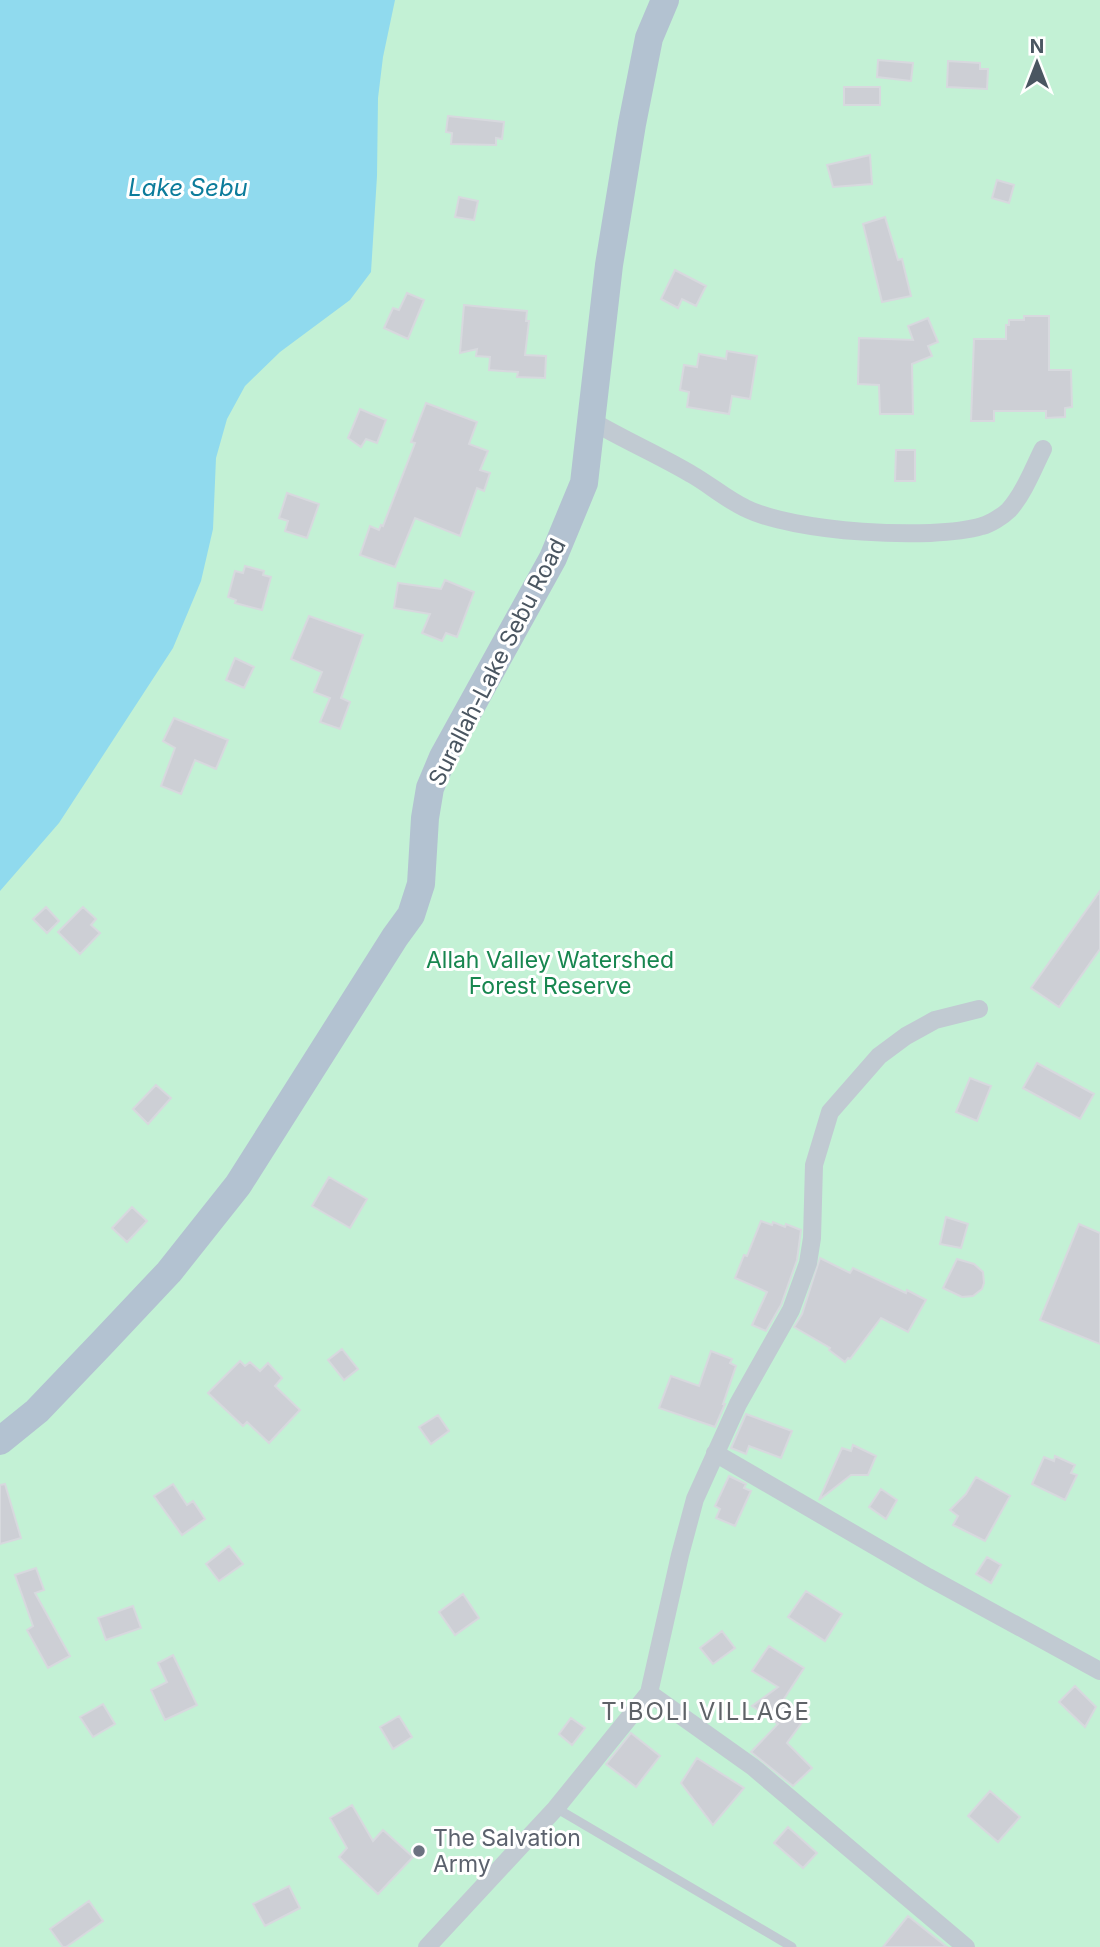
<svg xmlns="http://www.w3.org/2000/svg" width="1100" height="1947" font-family="Inter,sans-serif">
  <style>
    .green { fill: #c3f1d5 }
    .water { fill: #90daee }
    .building { fill: #cdcfd5; stroke: #d7d9de; stroke-width: 2 }
    .lines { fill: none; stroke-linecap: round; stroke-linejoin: round }
    .service { stroke: #c1cad2; stroke-width: 9 }
    .minor { stroke: #c1cad2; stroke-width: 18 }
    .primary { stroke: #b3c2d1; stroke-width: 28 }
    .worship-dot { fill: #6b7280; stroke: #fff; stroke-width: 2.5 }
    .labels { text-anchor: middle; dominant-baseline: central; stroke-width: 6; stroke-linejoin: round; paint-order: stroke }
    .street-label { font-size: 23px; fill: #4a5661; stroke: #fff }
    .park-label { font-size: 23px; fill: #17864f; stroke: #fff }
    .worship-label { font-size: 23px; fill: #5b616d; stroke: #fff; text-anchor: start }
    .water-label { font-size: 24px; font-style: italic; fill: #0c7c9b; stroke: #fff }
    .neighbourhood-label { font-size: 24px; letter-spacing: 2px; fill: #5f6368; stroke: #fff }
  </style>
  <rect width="100%" height="100%" fill="#f5f3f3"/>
  <path class="green" d="M0 0H1100V1947H0Z"/>
  <path class="water" d="M0 0H395L383 57 378 98 377 176 371 272 350 300 280 352 245 386 227 419 216 458 213 529 201 581 173 648 59 823 0 891Z"/>
  <path class="building" d="M878 60 913 63 911 81 877 77Z
    M948 61 980 63V69H988L987 89 947 87Z
    M844 87H880V105H844Z
    M448 116 504 122 502 139 496 138V145L451 144 452 133 446 132Z
    M870 155 872 184 833 187 827 165Z
    M997 180 1014 185 1009 203 992 198Z
    M459 197 478 201 474 220 455 217Z
    M885 217 898 260 902 259 911 296 882 302 863 224Z
    M675 270 706 286 696 306 682 299 678 308 661 299Z
    M407 293 424 300 408 339 384 328 393 308 399 310Z
    M464 305 527 311 526 321H529L525 355 546 356 545 378 517 377 518 372 489 370 490 357 476 356 477 349 460 353Z
    M1024 316H1049V370H1071L1072 407 1065 408V417L1046 418V411H994V421H971L974 339H1006V325H1009V320H1024Z
    M928 318 938 342 928 346 932 356 912 364 913 414H880L879 385 858 384 859 338 913 340 908 326Z
    M727 351 757 356 750 399 732 396 729 414 687 407 689 392 680 390 684 365 697 367 699 354 726 359Z
    M426 403 477 422 469 444 488 451 480 470 490 473 484 491 477 488 460 536 415 518 395 567 360 555 370 526 379 530 381 525 383 526 415 443 411 442Z
    M360 409 386 420 377 443 366 439 361 447 348 438Z
    M896 450H915V481H895Z
    M287 493 319 504 307 538 285 531 288 521 279 518Z
    M245 566 264 571 263 575 271 577 262 610 235 603 236 600 228 597 235 571 243 573Z
    M445 580 474 592 457 637 446 633 442 641 422 633 430 614 394 608 398 583 441 589Z
    M309 616 363 635 341 698 350 702 340 729 320 722 330 698 314 692 322 672 291 659Z
    M235 658 254 667 244 688 226 680Z
    M174 718 228 740 216 769 195 760 181 794 161 786 175 748 163 741Z
    M1100 891V949L1059 1007 1031 988Z
    M46 907 59 921 47 933 33 919Z
    M83 907 96 919 91 925 100 933 80 954 58 932Z
    M1037 1063 1094 1094 1080 1119 1023 1088Z
    M970 1078 991 1086 977 1121 956 1112Z
    M156 1085 171 1098 148 1124 133 1109Z
    M329 1177 367 1199 350 1228 312 1206Z
    M132 1207 147 1221 127 1242 112 1228Z
    M946 1217 968 1224 961 1248 940 1244Z
    M761 1221 772 1225 773 1222 785 1227 786 1224 801 1230 797 1260 781 1305 766 1331 752 1325 767 1292 735 1278 744 1255 747 1256Z
    M1079 1224 1100 1233V1344L1040 1320Z
    M820 1258 850 1273 853 1268 906 1293 907 1290 926 1300 908 1332 881 1318 850 1359 848 1358 845 1362 829 1350 830 1348 794 1327 802 1314Z
    M957 1259 974 1264 983 1272 984 1283 982 1289 973 1296 962 1297 943 1288Z
    M342 1349 358 1369 344 1380 328 1360Z
    M711 1351 732 1359 730 1363 736 1366 723 1404H725L715 1427 659 1408 671 1376 699 1386Z
    M240 1361 245 1366 250 1362 260 1371 268 1363 282 1378 275 1386 300 1410 269 1443 247 1422 243 1426 208 1393Z
    M746 1414 792 1431 781 1458 749 1446 746 1454 731 1448Z
    M438 1415 449 1431 431 1444 419 1427Z
    M853 1445 876 1456 868 1475H851L819 1500 842 1448 851 1451Z
    M1055 1456 1075 1465 1071 1473 1077 1475 1065 1500 1032 1484 1044 1457 1054 1461Z
    M729 1476 746 1484 744 1488 751 1491 735 1526 716 1518 720 1509 715 1506Z
    M976 1477 1010 1496 985 1541 953 1525 958 1516 950 1510 966 1494Z
    M5 1484 21 1538 0 1544V1485Z
    M173 1484 187 1505 193 1501 205 1519 182 1535 154 1496Z
    M881 1489 897 1500 886 1519 869 1507Z
    M229 1546 243 1564 219 1581 206 1564Z
    M987 1557 1001 1565 991 1583 976 1574Z
    M36 1568 44 1590 35 1593 70 1656 48 1668 27 1630 33 1626 15 1575Z
    M806 1591 842 1614 825 1641 788 1617Z
    M463 1594 479 1618 455 1635 439 1612Z
    M133 1606 141 1628 106 1640 98 1618Z
    M722 1631 735 1648 713 1664 700 1648Z
    M769 1646 804 1668 780 1705 803 1721 787 1743 812 1768 793 1786 751 1752 778 1724 752 1706 778 1687 752 1671Z
    M173 1655 197 1705 165 1720 151 1690 167 1682 158 1663Z
    M1075 1686 1096 1707 1085 1727 1059 1702Z
    M103 1704 115 1724 93 1737 80 1717Z
    M399 1716 412 1737 393 1749 380 1727Z
    M571 1718 585 1728 572 1745 559 1734Z
    M631 1733 660 1756 636 1787 606 1764Z
    M697 1758 744 1788 713 1825 681 1783Z
    M990 1791 1020 1817 998 1842 968 1816Z
    M352 1805 373 1841 383 1830 413 1857 378 1894 339 1857 347 1848 330 1818Z
    M788 1827 817 1853 803 1868 774 1843Z
    M289 1886 300 1908 265 1926 253 1904Z
    M89 1901 103 1921 66 1947H63L50 1929Z
    M908 1916 947 1947H883Z"/>
  <g class="lines">
    <path class="service" d="M556 1808 792 1947"/>
    <path class="minor" d="M592 421C624 440 659 455 691 474 709 484 726 499 745 508 792 532 932 541 982 526 990 524 1003 516 1009 510 1024 493 1033 469 1043 449
      M715 1453 928 1577 1100 1671
      M649 1693 753 1767 966 1947
      M427 1947 556 1808 649 1693 680 1555 695 1499 738 1404 791 1310 808 1263 812 1238 814 1165 830 1112 879 1056 906 1036 935 1020 979 1009"/>
    <path class="primary" d="M0 1441 37 1411 103 1342 169 1272 238 1185 395 937 411 915 421 884 425 818 430 788 443 757 553 558 584 483 609 265 632 124 649 38 665 0"/>
  </g>
  <circle class="worship-dot" cx="419" cy="1851" r="7"/>
  <g class="labels">
    <g class="street-label">
      <text transform="translate(497 662) rotate(-63)">Surallah-Lake Sebu Road</text>
    </g>
    <g class="park-label">
      <text x="550" y="960">Allah Valley Watershed<tspan x="550" dy="26">Forest Reserve</tspan></text>
    </g>
    <g class="worship-label">
      <text x="433" y="1838">The Salvation<tspan x="433" dy="26">Army</tspan></text>
    </g>
    <g class="water-label">
      <text x="188" y="187">Lake Sebu</text>
    </g>
    <g class="neighbourhood-label">
      <text x="706" y="1711">T'BOLI VILLAGE</text>
    </g>
  </g>
  <g transform="translate(1037 63)" stroke="#ffffff" stroke-width="5" paint-order="stroke">
  <path d="M0-5L12 26L0 18L-12 26Z" fill="#4a5661"/>
  <text y="-10" font-size="19" font-weight="bold" text-anchor="middle" fill="#4a5661">N</text>
  </g>
</svg>
